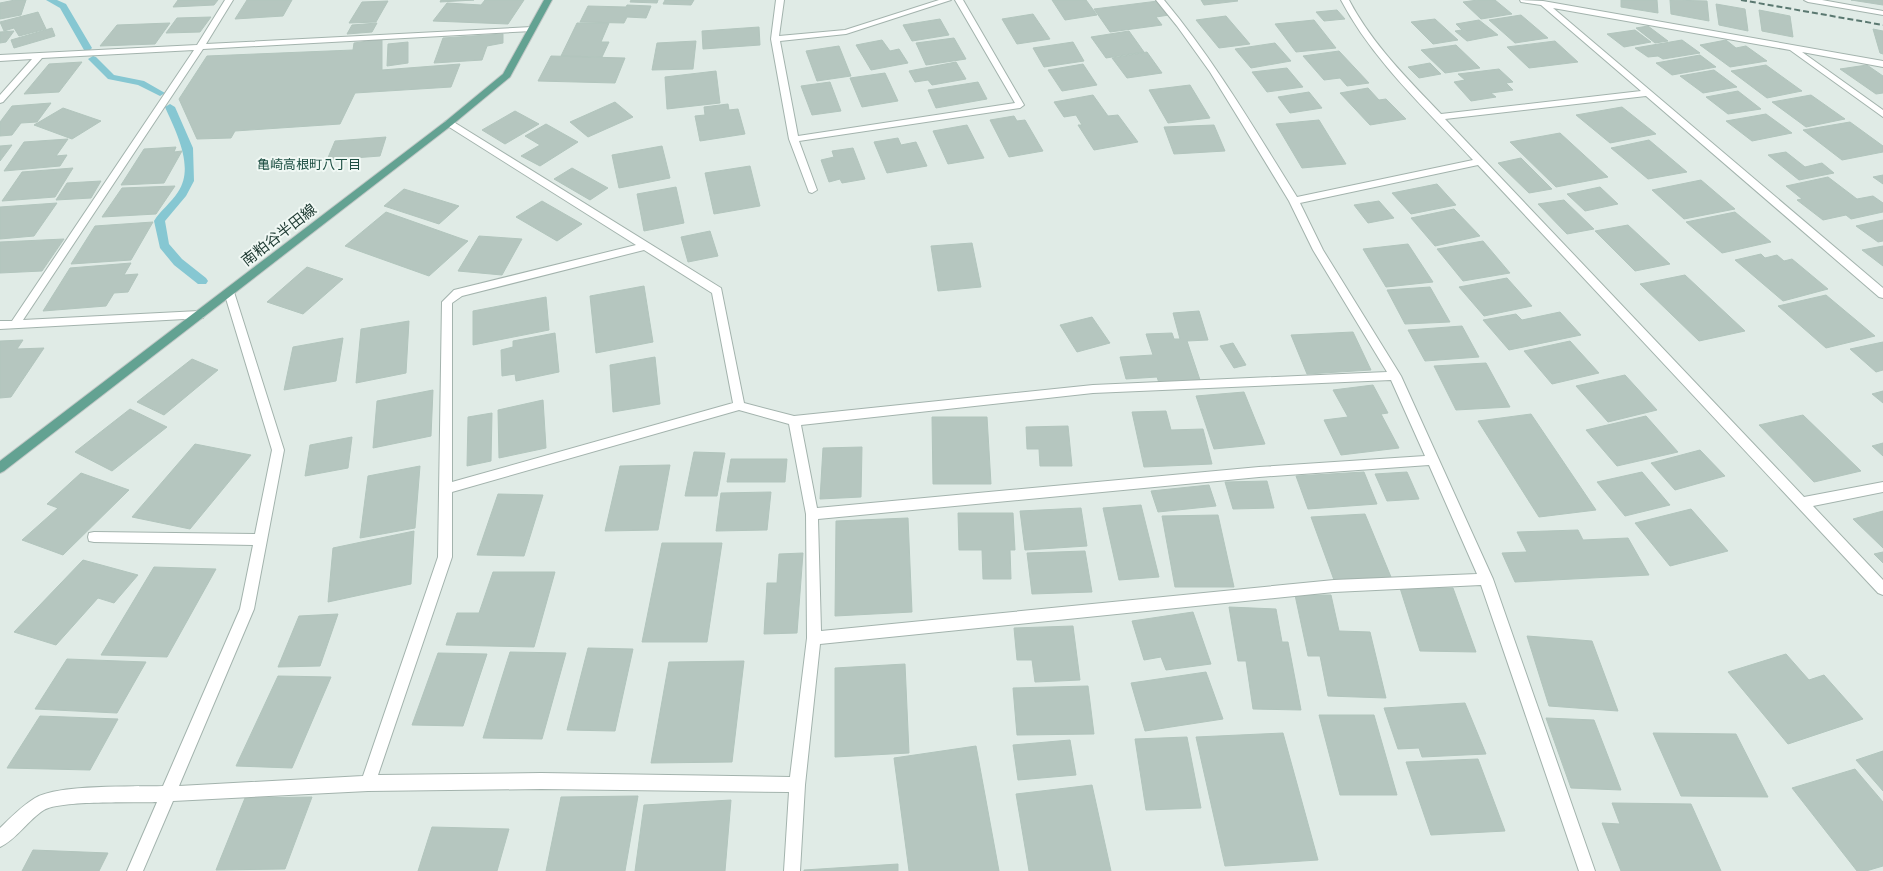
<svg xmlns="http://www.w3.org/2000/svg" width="1883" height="871" font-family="Signika,'Noto Sans JP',sans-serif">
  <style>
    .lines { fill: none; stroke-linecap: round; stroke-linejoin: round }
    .stream { fill: #86c7d2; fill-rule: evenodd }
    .building { fill: #b5c6bf; stroke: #b2c5bd }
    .minor-casing { stroke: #a3b3ad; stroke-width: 2 }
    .major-casing { stroke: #c1c8c6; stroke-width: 2 }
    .minor { fill: #fff; fill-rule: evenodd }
    .major { fill: #63a292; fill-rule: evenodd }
    .rail { stroke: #5a7870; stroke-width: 2; stroke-dasharray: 6 3; stroke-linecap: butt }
    .labels { text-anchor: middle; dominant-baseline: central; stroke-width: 4; stroke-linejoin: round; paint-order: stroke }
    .far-neighbourhood-label { font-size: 13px; fill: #1c4e42; stroke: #f0f8f4 }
    .street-label { font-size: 15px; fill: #203c34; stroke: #f0f8f4 }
  </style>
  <rect width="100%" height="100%" fill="#e0ebe6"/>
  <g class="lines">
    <path class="stream" d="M46 0H57L66 4 92 48 90 50H84L60 8Z
      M93 56 96 57 114 75 144 81 165 93 160 96 138 85 108 79 88 59Z
      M170 104 175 107 193 148 194 181 186 196 165 221 169 244 182 259 206 278 208 281 206 284H198L174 265 160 248 154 221C160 211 171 203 178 192 195 167 176 132 165 107Z"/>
  </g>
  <path class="building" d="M15 0H26L21 15 0 19V3Z
    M178 0H218L214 5 173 7Z
    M247 0H292L283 16 235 19Z
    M441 0H474L440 2Z
    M485 0H524L508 24 433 21 447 3 481 5Z
    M631 0H658L657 3 630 2Z
    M665 0H694L691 5 663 4Z
    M1052 0H1086L1097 15 1065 20Z
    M1201 0H1237L1238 1 1204 5Z
    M1478 0H1495L1512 14 1481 19 1463 2Z
    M1621 0H1657L1658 13 1621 7Z
    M1670 0 1707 1 1709 21 1671 14Z
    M1851 0H1883V5Z
    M388 1 376 22 349 23 362 2Z
    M1158 1 1169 15 1156 17 1162 25 1110 32 1094 9Z
    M1716 4 1745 9 1748 31 1719 25Z
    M627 5 651 6 646 18 627 17 624 23 580 22 588 6 626 7Z
    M1337 10 1345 19 1324 21 1316 12Z
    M1759 10 1790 16 1793 37 1762 31Z
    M38 12 46 29 19 36 14 28 4 31 0 22Z
    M1033 14 1050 39 1017 44 1002 19Z
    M1521 15 1548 38 1515 43 1489 20Z
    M1226 16 1250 44 1219 48 1196 20Z
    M211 17 200 32 166 33 177 18Z
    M940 19 949 35 912 41 903 25Z
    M1435 19 1458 40 1433 44 1411 22Z
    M1314 20 1336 48 1296 52 1275 24Z
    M1479 20 1498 35 1467 41 1455 31 1462 30 1456 24Z
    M170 23 155 44 100 46 117 25Z
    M377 23 372 32 347 34 352 25Z
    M577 23H609L601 42H609L602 57 561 56Z
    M1648 26 1668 41 1655 43 1636 28Z
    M759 27 760 45 703 49 702 31Z
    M52 28 55 36 14 48 11 40Z
    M1873 29 1883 31V54L1880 53Z
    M1635 30 1651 42 1624 47 1607 34Z
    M14 31 6 42 0 43V32Z
    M1129 31 1144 52 1106 58 1091 37Z
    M503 34V43L487 46 482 60 434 63 443 38Z
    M954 38 966 59 926 65 916 43Z
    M382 39V70L460 64 451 87 355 93 340 124 235 131 231 138 197 139 179 99 207 56 353 50 354 43Z
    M882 40 890 51 899 49 908 63 871 70 856 45Z
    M1682 40 1700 53 1663 59 1658 56 1648 57 1635 48Z
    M1726 40 1736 48 1746 46 1767 61 1730 67 1700 45Z
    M696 41 693 69 652 70 657 43Z
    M1555 41 1578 62 1529 68 1507 47Z
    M408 42V63L387 66 388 44Z
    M1073 42 1084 61 1044 67 1033 48Z
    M1275 43 1291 61 1251 68 1235 49Z
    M1456 45 1480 68 1445 73 1421 50Z
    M839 46 851 76 817 81 806 51Z
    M1339 51 1369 83 1347 86 1340 78 1324 80 1303 56Z
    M1147 52 1162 73 1127 78 1112 58Z
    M1700 55 1716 67 1672 75 1656 63Z
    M551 56 625 58 615 83 538 81Z
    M82 62 59 92 24 94 49 64Z
    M956 62 966 79 932 85 928 80 915 82 909 71Z
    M1430 63 1441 74 1419 78 1408 67Z
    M1083 64 1097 85 1062 91 1048 70Z
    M1766 65 1802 91 1767 98 1731 71Z
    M1867 65 1883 76V93L1876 94 1840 69Z
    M1287 68 1303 87 1267 92 1252 72Z
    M1499 69 1513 82 1506 83 1513 90 1491 93 1496 97 1471 101 1454 82 1465 80 1458 74Z
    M1714 70 1737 87 1703 93 1680 76Z
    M716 71 720 103 667 109 665 77Z
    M885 73 898 101 862 107 850 78Z
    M830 82 841 111 812 115 801 86Z
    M978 82 987 99 936 108 928 90Z
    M1190 85 1210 118 1168 123 1149 90Z
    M1368 88 1379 100 1386 99 1406 119 1370 125 1340 93Z
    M1738 91 1761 109 1728 114 1706 97Z
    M1309 92 1322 108 1290 113 1278 97Z
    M1093 95 1108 116 1118 115 1138 142 1094 150 1078 125H1082L1076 115 1064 117 1054 102Z
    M1811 95 1845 119 1806 127 1772 102Z
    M615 102 633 117 588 137 570 122Z
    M51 103 37 122 21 123 12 135 0 136V122L12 106Z
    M728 104 729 110 738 109 745 134 700 141 695 116 705 115 704 107Z
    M1622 107 1656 134 1610 143 1576 115Z
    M63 108 101 121 72 139 34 125Z
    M515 111 539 124 505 144 482 130Z
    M1766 114 1792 133 1752 141 1726 121Z
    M1014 116 1017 121 1025 120 1043 151 1009 157 990 120Z
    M1319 120 1346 164 1302 168 1276 124Z
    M1850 122 1883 146V152L1842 160 1803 130Z
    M546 124 578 142 540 166 521 156 540 145 525 136Z
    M967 125 984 158 948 164 933 131Z
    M1214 125 1225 151 1174 154 1164 127Z
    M1560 133 1608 177 1556 187 1510 142Z
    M386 137 380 156 327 160 335 141Z
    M898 138 901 145 916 142 927 166 887 173 874 142Z
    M68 139 56 156 67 155 60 166 4 171 24 142Z
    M1649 140 1687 172 1648 179 1611 148Z
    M12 145 0 161V146Z
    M662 146 670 178 619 188 612 155Z
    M176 147 174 152 182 151 164 183 121 185 144 149Z
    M853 148 865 179 842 183 840 179 829 182 821 160 834 157 832 151Z
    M1786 152 1805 167 1822 163 1834 173 1799 180 1768 155Z
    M1521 158 1552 189 1529 193 1498 163Z
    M750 166 760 206 714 214 705 173Z
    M73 168 55 197 2 201 22 172Z
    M572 168 608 188 590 200 554 179Z
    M1883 175V184L1873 177Z
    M1828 177 1857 199 1873 196 1883 203V212L1851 219 1846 215 1823 220 1797 200 1802 199 1786 186Z
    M1701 180 1735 209 1684 219 1652 190Z
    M101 181 91 198 56 200 67 183Z
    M1437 184 1456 205 1411 214 1392 193Z
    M175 186 156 214 102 217 122 188Z
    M676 187 684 223 644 231 637 194Z
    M1600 187 1618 204 1585 211 1567 194Z
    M404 189 459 206 439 224 384 206Z
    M1564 200 1594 229 1567 234 1538 204Z
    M542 201 582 224 557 241 516 217Z
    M1379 201 1394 218 1368 223 1354 205Z
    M57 203 34 236 0 239V207Z
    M1454 209 1480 236 1435 246 1411 218Z
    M386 212 468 241 429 276 345 246Z
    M1735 212 1771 242 1722 253 1686 222Z
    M1883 220V241L1878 242 1856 226Z
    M153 222 131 260 71 264 95 226Z
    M1628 225 1670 264 1635 271 1595 231Z
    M710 231 718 256 688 262 681 237Z
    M479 236 522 239 502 275 458 271Z
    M64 239 42 271 0 273V242Z
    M1483 241 1510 273 1463 281 1437 249Z
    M972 243 981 287 938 291 931 246Z
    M1408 244 1433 282 1386 287 1363 249Z
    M1883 246V266L1862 250Z
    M1761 254 1765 258 1777 255 1784 261 1792 259 1828 289 1783 301 1735 260Z
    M131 263 124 275 138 274 128 292 114 293 106 306 43 311 70 268Z
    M307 267 343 279 303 314 267 302Z
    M1685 275 1745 331 1699 341 1640 284Z
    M1507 278 1532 306 1484 316 1459 287Z
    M644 286 653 342 596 353 590 296Z
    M1430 287 1450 322 1405 324 1387 290Z
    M1826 295 1875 336 1826 348 1778 306Z
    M546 297 549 330 473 345V311Z
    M1199 311 1208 340 1187 341 1200 380 1159 383 1157 377 1126 379 1120 357 1153 355 1146 334 1172 333 1174 339H1180L1173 313Z
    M1560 312 1581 335 1509 350 1483 320 1516 314 1522 320Z
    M1092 317 1110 343 1077 352 1060 325Z
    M409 321 406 373 356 383 361 329Z
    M1462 326 1479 357 1425 361 1408 330Z
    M1353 332 1371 370 1307 374 1291 335Z
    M555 333 559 372 516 381 515 374 502 376 501 350 513 347V341Z
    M343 338 336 381 284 390 293 347Z
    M23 340 17 349 44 348 11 397 0 398V341Z
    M1570 341 1599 373 1552 384 1524 351Z
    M1883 342V370L1876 372 1850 349Z
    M1233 343 1246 365 1234 368 1220 346Z
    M655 357 660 404 613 412 610 365Z
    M192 359 218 370 164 415 137 402Z
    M1486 363 1510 407 1456 410 1434 366Z
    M1625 375 1657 410 1608 422 1576 386Z
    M1373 385 1388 413 1381 414 1399 448 1341 455 1324 420 1348 417 1333 390Z
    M433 390 431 436 373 448 377 401Z
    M1883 391V403L1872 394Z
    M1244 392 1265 444 1214 449 1196 396Z
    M543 400 546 448 499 458 498 410Z
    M130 409 167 427 112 471 75 452Z
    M1166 411 1171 430 1203 429 1212 464 1144 467 1132 412Z
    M492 413 491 461 467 466 468 417Z
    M1531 414 1596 510 1539 517 1478 421Z
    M1803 415 1861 471 1814 482 1759 425Z
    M1646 416 1678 452 1617 466 1586 430Z
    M932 417H987L991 484H933Z
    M1068 426 1072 466H1040L1039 449H1027L1026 427Z
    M352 437 348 468 305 476 310 445Z
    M1883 443V456L1872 446Z
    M195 444 251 455 190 529 132 517Z
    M862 447 861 497 820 499 823 448Z
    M1700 450 1725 476 1675 490 1651 463Z
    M694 452 725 453 717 496H685Z
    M731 459H787L785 482H727Z
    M670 465 658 530 605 531 620 466Z
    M420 466 415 528 360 538 368 476Z
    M1364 472 1377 504 1308 509 1296 476Z
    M1407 472 1419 499 1387 501 1375 474Z
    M1642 472 1670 505 1625 516 1597 482Z
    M81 473 129 490 63 555 22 540 58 508 47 504Z
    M1267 481 1274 508 1233 509 1225 482Z
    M1209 485 1216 506 1158 512 1151 491Z
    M771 492 767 530 716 531 721 493Z
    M498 494 543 495 524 556 477 555Z
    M1141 505 1159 577 1119 580 1103 508Z
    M1081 508 1087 546 1025 550 1020 511Z
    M1691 509 1728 551 1670 566 1635 523Z
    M1883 511V548L1853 519Z
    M958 513H1013L1015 550H1010L1011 579H983L982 550H959Z
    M1365 514 1391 577 1334 580 1311 517Z
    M1218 515 1234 587H1175L1162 516Z
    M908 518 912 612 835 616 836 521Z
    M1578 530 1583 540 1628 538 1649 575 1515 582 1502 553 1527 552 1517 532Z
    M414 531 411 584 328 602 333 548Z
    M662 543H722L707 642H642Z
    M1085 551 1092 592 1032 594 1027 553Z
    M1883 552V563L1874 554Z
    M803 553 797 633 764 634 767 583H777L779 554Z
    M83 560 138 575 114 603 98 598 56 645 14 632Z
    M154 567 216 569 167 657 101 655Z
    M493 572H555L534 647 446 645 457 613H479Z
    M1400 588H1453L1476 652 1420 651Z
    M1295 595H1331L1339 631 1370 632 1386 698 1328 696 1320 656H1308Z
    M1229 607 1276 609 1282 642H1288L1301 710 1253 709 1246 661H1238Z
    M1193 612 1211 664 1166 670 1161 657 1144 660 1132 621Z
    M338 614 320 666 278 667 299 616Z
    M1073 626 1080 680 1035 682 1032 660H1017L1014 628Z
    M1527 636 1592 641 1618 711 1549 706Z
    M588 648 633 649 615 731 567 730Z
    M510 652 566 653 542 739 483 738Z
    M438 653 487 654 463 726 412 725Z
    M1786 654 1809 680 1824 675 1863 719 1788 744 1728 672Z
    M67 659 146 662 117 713 35 709Z
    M744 661 732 762 651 763 669 662Z
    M905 664 909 753 835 757V668Z
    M1206 672 1223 719 1145 731 1131 683Z
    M278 676 331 677 292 768 236 766Z
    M1088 686 1094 734 1017 735 1013 688Z
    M1465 703 1486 754 1422 757 1419 748 1398 749 1384 708Z
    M1319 715H1374L1397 795H1340Z
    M40 716 118 719 90 770 7 768Z
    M1546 718 1594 720 1621 790 1571 788Z
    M1283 733 1318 860 1225 866 1196 737Z
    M1653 733 1736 734 1768 797 1681 796Z
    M1187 737 1201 808 1146 810 1135 739Z
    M1070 740 1076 775 1018 780 1013 745Z
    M976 746 999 871H909L894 758Z
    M1883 751V791L1856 760Z
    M1478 759 1505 831 1431 835 1406 762Z
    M1855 769 1883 802V866L1866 871H1857L1792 788Z
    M1092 785 1111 871H1029L1016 794Z
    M638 796 625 871H546L561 797Z
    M312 797 285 869 216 870 245 798Z
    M731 800 725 871H635L644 805Z
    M1612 803 1691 804 1721 871H1621L1602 823 1620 824Z
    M432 827 509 829 497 871H418Z
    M33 850 108 853 99 871H22Z
    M898 864V871H804V870Z"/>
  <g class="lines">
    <g class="minor-casing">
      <path id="minor" d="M225 0H233L206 44 532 27 536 29 532 31 203 49 23 320 199 311 204 315 203 318 0 329V321H12L194 50 42 58 3 102 0 103V95L32 59 0 61V55L197 45Z
        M776 0H784L779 36 845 30 939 0H951L846 34 780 41 798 136 1015 103 955 0H963L1024 105 1020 108 799 141 817 190 812 193 809 192 789 139 771 39Z
        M1156 0H1164C1215 61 1255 130 1297 197L1473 160C1427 110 1373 61 1341 0H1349C1372 44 1407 78 1441 114L1641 91 1541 5 1521 2 1520 0 1543 1 1883 61V67L1802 52 1883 110V117L1790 50 1553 8 1883 288V298L1879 297 1646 96 1445 119 1804 497 1883 482V492L1813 506 1883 580V595L1878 593 1478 165 1300 203 1323 250 1401 376 1493 579 1595 871H1579L1481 585 1334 592 820 644 805 785 800 871H784L789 792 541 789 368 791 173 801 143 871H127L157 802C134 803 61 800 44 810 29 819 16 840 0 847V828C11 817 22 806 35 798 59 784 133 787 163 786L240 609 253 545 94 542 89 541 88 537 89 533 94 532 255 534 272 450 224 292 229 288 234 292 284 450 254 609 179 786 363 776 438 557 442 302 454 290 636 245 446 125 444 123 446 121H452L721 288 744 403 794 416 1093 385 1387 372 1313 250 1289 201 1239 119 1210 72 1177 26ZM644 250 712 293 733 403 452 482V303L462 296ZM1391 380 1425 456 1259 467 817 508 801 425 1093 393ZM739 410 789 424 806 514 807 638 790 777 541 773 378 775 452 557V492ZM1429 465 1477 574 1334 580 821 631 818 519 1259 477Z
        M1804 0H1822L1883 11V15L1808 2Z"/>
    </g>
    <g class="major-casing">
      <path id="major" d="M544 0H552L510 77 452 125 4 471 0 473V461L446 121 503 74Z"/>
    </g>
    <use href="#minor" class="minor"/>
    <use href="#major" class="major"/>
    <path class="rail" d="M1741 0 1883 25"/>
  </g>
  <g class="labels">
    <g class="far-neighbourhood-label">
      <text x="309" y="165">亀崎高根町八丁目</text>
    </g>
    <g class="street-label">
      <text transform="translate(279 235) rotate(-38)">南粕谷半田線</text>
    </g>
  </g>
</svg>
